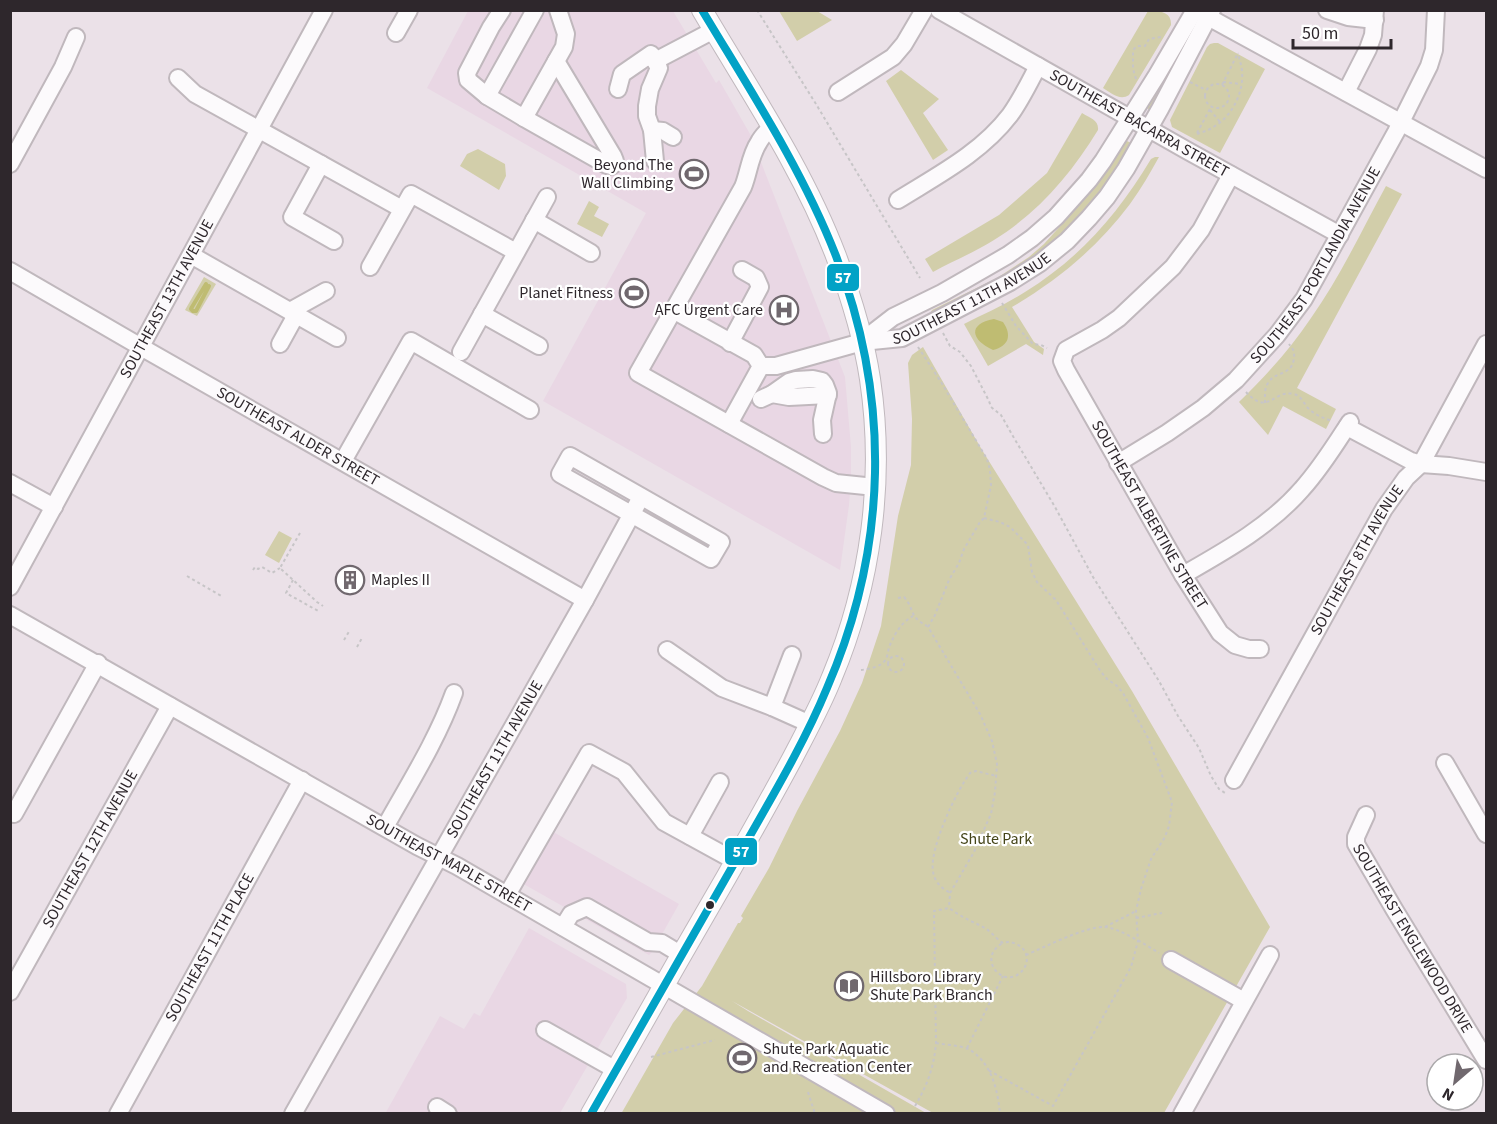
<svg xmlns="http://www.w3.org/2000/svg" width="1497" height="1124" font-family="'Source Sans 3',sans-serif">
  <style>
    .built { fill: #e9d7e4 }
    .green { fill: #d2ceaa }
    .water { fill: #bfbc72 }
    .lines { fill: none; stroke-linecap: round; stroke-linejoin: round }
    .stream { stroke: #bfbc72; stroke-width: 4 }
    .minor-casing { stroke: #c0b8bd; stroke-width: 20 }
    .major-casing { stroke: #c0b8bd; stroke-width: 22 }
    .path { stroke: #c7c5c7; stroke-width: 2; stroke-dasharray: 3 3; stroke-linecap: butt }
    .minor { stroke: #fcfafc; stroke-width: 16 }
    .major { stroke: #fcfafc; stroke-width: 20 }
    .bus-1-casing { stroke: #fff; stroke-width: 12 }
    .bus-1 { stroke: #02a2c6; stroke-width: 8 }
    .bus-dot { fill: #2e272c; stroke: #fff; stroke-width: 2 }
    .labels { text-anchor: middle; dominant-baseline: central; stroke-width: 4.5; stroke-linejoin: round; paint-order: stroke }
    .street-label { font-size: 16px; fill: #2e272c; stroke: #fff }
    .poi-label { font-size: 16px; fill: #2e272c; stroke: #fff; text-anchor: end }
    .park-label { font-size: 16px; fill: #444418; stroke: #fff }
    .line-badge { stroke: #fff; stroke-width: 2 }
    .badge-label { font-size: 16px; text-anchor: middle; font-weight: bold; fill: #fff }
  </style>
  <rect width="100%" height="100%" fill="#ebe1e8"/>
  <path class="built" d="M468 11H673L716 83 719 80 750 134 845 377 851 447V477L849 505 840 570 543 401 646 213 427 88Z
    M550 830 679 904 652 952 649 955 520 882Z
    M529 928 626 984 627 998 560 1113 385 1114 440 1016 464 1029 474 1013 480 1016Z"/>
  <path class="green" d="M779 11H817L832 20 797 41Z
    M1148 11C1159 10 1172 12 1171 25L1129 95C1120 101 1111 93 1103 88Z
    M1192 32 1151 111 1146 107Z
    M1214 43H1218L1265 69 1220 153 1172 127 1170 120 1207 47 1210 44Z
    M901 70 939 99 923 113 948 150 933 160 886 81Z
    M1082 113C1090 118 1099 120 1098 130 1071 174 1039 212 994 240 975 252 953 261 933 272L925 259 999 215 1047 173Z
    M1127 141 1131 143 1133 145 1119 174 1043 256 931 315 930 314 932 310 997 278 1029 257 1044 244 1081 203 1098 181 1123 144Z
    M478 149 505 164 506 176 499 190 460 166 467 154Z
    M1155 157H1159C1150 173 1141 189 1130 204 1098 247 1058 280 1012 307L1034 342 1044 349 1043 355 1026 344 988 366 964 324C984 314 1006 304 1025 292 1080 258 1118 214 1151 159Z
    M1386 186 1402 194 1297 388 1336 409 1326 429 1283 406 1268 435 1239 402C1266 376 1290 349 1311 318 1340 277 1362 230 1386 186Z
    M589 201 599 207 594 216 609 224 602 237 577 224Z
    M204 277 216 284 197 316 185 310Z
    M923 347 982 450 1132 691 1270 927 1164 1113H933L732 1001 748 1011 926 1113 621 1114 673 1023 702 986 738 923H740L743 918 741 916 769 868 797 811 840 731 862 683 881 626 898 516 911 465 912 419 908 363 912 355Z
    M279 531 292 538 279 563 265 555Z"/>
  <path class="water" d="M994 319 1003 322C1012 335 1009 346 993 350 971 340 967 324 994 319Z"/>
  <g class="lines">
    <path class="stream" d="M206 284 192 307 191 309 193 311H196L209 286"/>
    <g class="minor-casing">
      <g id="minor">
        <path d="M535 10 487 96 524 118 564 47 566 34 558 10"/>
        <path id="s1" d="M939 10 1188 151 1340 235"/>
        <path d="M1327 10 1348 17 1375 20"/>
        <path d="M1199 12 1486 169"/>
        <path d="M396 33 409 10"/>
        <path d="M178 78 195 94 402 209"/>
        <path d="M618 89 622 74 651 54 655 61 714 30"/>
        <path d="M838 92 893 57 904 44 924 10"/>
        <path d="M1346 92 1368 49 1373 35 1375 10"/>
        <path d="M487 96 468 80 467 73 491 27 502 10"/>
        <path d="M524 118 607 165 611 166 614 164 615 161 613 156 556 61"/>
        <path d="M771 127C767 132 762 136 759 142 750 155 749 172 743 187L638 373 823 477 836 483 875 487"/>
        <path d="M652 130 663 131 673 137"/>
        <path d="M655 161 652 130 647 116V106L650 89 659 68 655 61"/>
        <path d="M10 164 63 67 76 37"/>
        <path d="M321 164 292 217 334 241"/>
        <path id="s2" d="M1231 175 1201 230 1173 267 1119 318 1102 330 1066 350 1062 361 1066 370 1183 575 1220 633 1235 645 1249 649H1260"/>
        <path d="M898 200C938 175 981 153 1010 115 1021 100 1029 83 1038 66"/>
        <path d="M534 220 591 253"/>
        <path d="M191 255 337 338"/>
        <path d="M370 267 411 194 516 252"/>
        <path id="s3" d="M10 271 141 347 585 600"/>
        <path d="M673 310 754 355 761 366 729 424"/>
        <path d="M290 311 326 291"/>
        <path d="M482 314 539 346"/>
        <path d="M862 341 893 317 942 293 1008 255 1032 238 1056 217 1089 180 1103 161 1157 75 1195 10"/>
        <path d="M730 343 760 287 756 278 742 270"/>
        <path d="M280 344 296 315"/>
        <path d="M461 352 547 197"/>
        <path id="s4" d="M761 366H776L862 342 902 338 1010 282 1040 263 1067 241 1089 218 1107 197 1126 169 1160 109 1212 10"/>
        <path d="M772 394 789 397 828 395"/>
        <path d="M761 399 772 394 789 382 796 380 813 379 822 381 825 385 828 393 822 420 823 434"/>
        <path d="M1347 427 1411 461 1421 464 1449 466 1486 472"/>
        <path d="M570 456 721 542 711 559 560 474Z"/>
        <path d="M343 461 411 341 530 410"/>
        <path id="s5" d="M1118 463 1167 433 1203 408 1236 380 1277 335 1304 299 1396 132 1429 66 1434 50 1436 10"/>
        <path d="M10 483 54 507"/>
        <path d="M1183 575C1225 551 1270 526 1302 489 1321 468 1335 445 1350 422"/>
        <path id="s6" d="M10 587 324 10"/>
        <path id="s7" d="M10 615 417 846 457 866 886 1114"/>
        <path d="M667 650 722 688 772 707 810 724"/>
        <path d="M772 707 792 655"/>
        <path d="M1445 763 1486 834"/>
        <path id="s8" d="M1234 780 1384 509 1406 478 1421 464 1486 344"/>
        <path d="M14 814 98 663"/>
        <path id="s9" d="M1366 815 1356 837V844L1394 909 1486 1060"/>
        <path d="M385 827C409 784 437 740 454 693"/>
        <path d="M690 836 720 782"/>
        <path d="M507 895 589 753 624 772 664 822 735 861"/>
        <path d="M563 927 571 914 587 907 648 942 662 943 682 955"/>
        <path d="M1171 960 1244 1001"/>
        <path id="s10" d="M10 992 170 706"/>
        <path d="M545 1030 616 1070"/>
        <path d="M437 1107 448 1114"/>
        <path id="s11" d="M118 1114 302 780"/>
        <path id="s12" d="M293 1114 585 600 641 497"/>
        <path d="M1182 1114 1270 955"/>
      </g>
    </g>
    <g class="major-casing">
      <path id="major" d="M591 1114C636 1034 681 955 727 876 749 837 771 798 792 759 806 732 821 705 832 677 871 584 885 479 870 379 864 339 850 294 836 256 803 169 749 90 702 10"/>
    </g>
    <path class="path" d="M757 10 816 104 920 278
      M1136 79 1133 69V50L1137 46H1145L1149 39 1161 37
      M1190 82 1206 90
      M1223 82 1241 84
      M1205 96a12 12 0 1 1 24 0a12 12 0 1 1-24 0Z
      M1222 85 1238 53
      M1210 110 1220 122
      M1197 133 1211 107
      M1197 134C1203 132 1209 130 1215 126 1232 116 1244 92 1242 72 1242 66 1239 59 1238 53
      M1002 303 1016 326 1033 344 1041 345 1047 348
      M943 333 950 346 960 352 971 366 989 401 991 407 1001 415 1014 438 1055 507 1093 577 1159 681 1178 716 1199 748 1211 776 1219 789 1225 793
      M918 347 941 382 987 459 990 470 991 485 984 518 980 522 964 549 959 563 949 580 935 615 928 627 980 714 992 741 997 764 995 792 991 814 974 852 950 893 949 908
      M1246 392C1269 417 1273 389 1294 394 1302 396 1304 405 1310 410 1317 416 1324 418 1332 421
      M1265 403C1265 396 1264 389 1268 383 1276 369 1296 378 1294 351L1289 344
      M984 518 1000 522 1010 527 1028 545 1032 572 1037 582 1056 600 1101 672 1108 680 1116 685 1123 693 1148 738 1172 802 1169 826 1165 837 1151 859 1141 889 1136 911 1138 941 1131 967 1053 1106 988 1070
      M300 533 280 568 317 602 323 606
      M253 570 255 567 258 569 262 567 272 573 280 568
      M187 576 223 597
      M293 580 286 593 320 612
      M898 598 904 597C915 609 908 616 927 626
      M344 640 350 630
      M357 647 362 638
      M888 664a8 8 0 1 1 16 0a8 8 0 1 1-16 0Z
      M861 670C869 669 882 667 886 659 888 655 888 649 890 645 895 633 902 622 913 616
      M949 892C941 888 934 881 933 871 929 849 957 789 971 772L976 771 996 776
      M1136 918 1162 913
      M1105 927 1136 911
      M1026 955C1045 947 1086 926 1105 927 1119 928 1146 945 1159 953
      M936 1043C945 1045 959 1045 968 1049 991 1061 998 1090 1000 1114
      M967 1048 1003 976
      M651 1057 715 1040
      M808 1092 815 1114
      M915 1106C927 1086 934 1067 936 1043L934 911 949 908C955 912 962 917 969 920 976 924 983 926 989 931 993 934 999 941 1003 943 1005 943 1006 942 1008 942 1015 942 1024 947 1026 954 1028 960 1026 967 1022 971 1004 991 975 958 1003 943"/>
    <use href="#minor" class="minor"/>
    <use href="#major" class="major"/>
    <g class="bus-1-casing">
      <path id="bus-1" d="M591 1114C640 1027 690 941 739 855 770 800 803 746 827 688 888 547 891 399 836 256 802 169 750 90 702 10"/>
    </g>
    <use href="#bus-1" class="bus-1"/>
  </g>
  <defs>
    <g id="stadium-ring" transform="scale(1.5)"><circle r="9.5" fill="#fff" stroke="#70686e" stroke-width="1.5"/><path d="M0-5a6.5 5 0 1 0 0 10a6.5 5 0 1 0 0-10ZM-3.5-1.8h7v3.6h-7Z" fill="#70686e"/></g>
    <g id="hospital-ring" transform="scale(1.5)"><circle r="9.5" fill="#fff" stroke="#70686e" stroke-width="1.5"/><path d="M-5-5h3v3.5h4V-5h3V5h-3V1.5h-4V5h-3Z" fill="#70686e"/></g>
    <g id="building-ring" transform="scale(1.5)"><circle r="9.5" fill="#fff" stroke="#70686e" stroke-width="1.5"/><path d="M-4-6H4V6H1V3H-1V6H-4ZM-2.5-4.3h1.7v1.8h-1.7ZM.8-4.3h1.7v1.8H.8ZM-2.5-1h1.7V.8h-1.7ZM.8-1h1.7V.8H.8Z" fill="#70686e"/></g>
    <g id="library-ring" transform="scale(1.5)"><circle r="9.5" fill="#fff" stroke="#70686e" stroke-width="1.5"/><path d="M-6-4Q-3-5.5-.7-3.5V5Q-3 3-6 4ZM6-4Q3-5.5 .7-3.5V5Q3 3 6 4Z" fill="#70686e"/></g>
  </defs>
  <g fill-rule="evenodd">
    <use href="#stadium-ring" x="694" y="174"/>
    <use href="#stadium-ring" x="634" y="293"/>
    <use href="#hospital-ring" x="784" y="310"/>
    <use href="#building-ring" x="350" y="580"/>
    <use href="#library-ring" x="849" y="986"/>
    <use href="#stadium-ring" x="742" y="1058"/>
  </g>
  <circle class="bus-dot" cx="710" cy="905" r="5"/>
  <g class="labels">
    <g class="street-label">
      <text stroke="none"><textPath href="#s1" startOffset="230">SOUTHEAST BACARRA STREET</textPath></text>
      <text stroke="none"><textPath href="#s5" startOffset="285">SOUTHEAST PORTLANDIA AVENUE</textPath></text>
      <text stroke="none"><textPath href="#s4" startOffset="224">SOUTHEAST 11TH AVENUE</textPath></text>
      <text stroke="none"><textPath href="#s6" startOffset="328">SOUTHEAST 13TH AVENUE</textPath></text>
      <text stroke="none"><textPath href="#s3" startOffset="332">SOUTHEAST ALDER STREET</textPath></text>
      <text stroke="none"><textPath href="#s2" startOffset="434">SOUTHEAST ALBERTINE STREET</textPath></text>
      <text stroke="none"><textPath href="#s8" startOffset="252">SOUTHEAST 8TH AVENUE</textPath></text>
      <text stroke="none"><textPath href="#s12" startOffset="408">SOUTHEAST 11TH AVENUE</textPath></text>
      <text stroke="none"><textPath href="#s10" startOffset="164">SOUTHEAST 12TH AVENUE</textPath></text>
      <text stroke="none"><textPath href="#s7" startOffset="504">SOUTHEAST MAPLE STREET</textPath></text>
      <text stroke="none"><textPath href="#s9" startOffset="141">SOUTHEAST ENGLEWOOD DRIVE</textPath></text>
      <text stroke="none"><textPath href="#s11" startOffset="190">SOUTHEAST 11TH PLACE</textPath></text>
    </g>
    <g class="poi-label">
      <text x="673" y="165">Beyond The<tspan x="673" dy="18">Wall Climbing</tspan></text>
      <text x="613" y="293">Planet Fitness</text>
      <text x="763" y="310">AFC Urgent Care</text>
      <text x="371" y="580" text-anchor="start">Maples II</text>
      <text x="870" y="977" text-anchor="start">Hillsboro Library<tspan x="870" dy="18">Shute Park Branch</tspan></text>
      <text x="763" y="1049" text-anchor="start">Shute Park Aquatic<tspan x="763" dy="18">and Recreation Center</tspan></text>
    </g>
    <g class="park-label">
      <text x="996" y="839">Shute Park</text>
    </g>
  </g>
  <g class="line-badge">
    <rect x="826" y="263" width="34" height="29" rx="6" fill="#02a2c6"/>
    <rect x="724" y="837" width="34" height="29" rx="6" fill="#02a2c6"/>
  </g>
  <g class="badge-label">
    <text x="843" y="283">57</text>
    <text x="741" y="857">57</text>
  </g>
  <rect width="1497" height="1124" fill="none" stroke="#2e272c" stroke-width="24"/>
  <g transform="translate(1455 1082) rotate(209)"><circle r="28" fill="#ffffff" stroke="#aba9ab" stroke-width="1.5"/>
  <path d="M0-4.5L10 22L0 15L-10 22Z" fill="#70686e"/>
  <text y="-9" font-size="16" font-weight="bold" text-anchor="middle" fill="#2e272c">N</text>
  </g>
  <path d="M1293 39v9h98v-9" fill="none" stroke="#2e272c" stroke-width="3"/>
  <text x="1302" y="39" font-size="18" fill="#2e272c" stroke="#ffffff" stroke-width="4.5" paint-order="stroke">50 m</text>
</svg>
